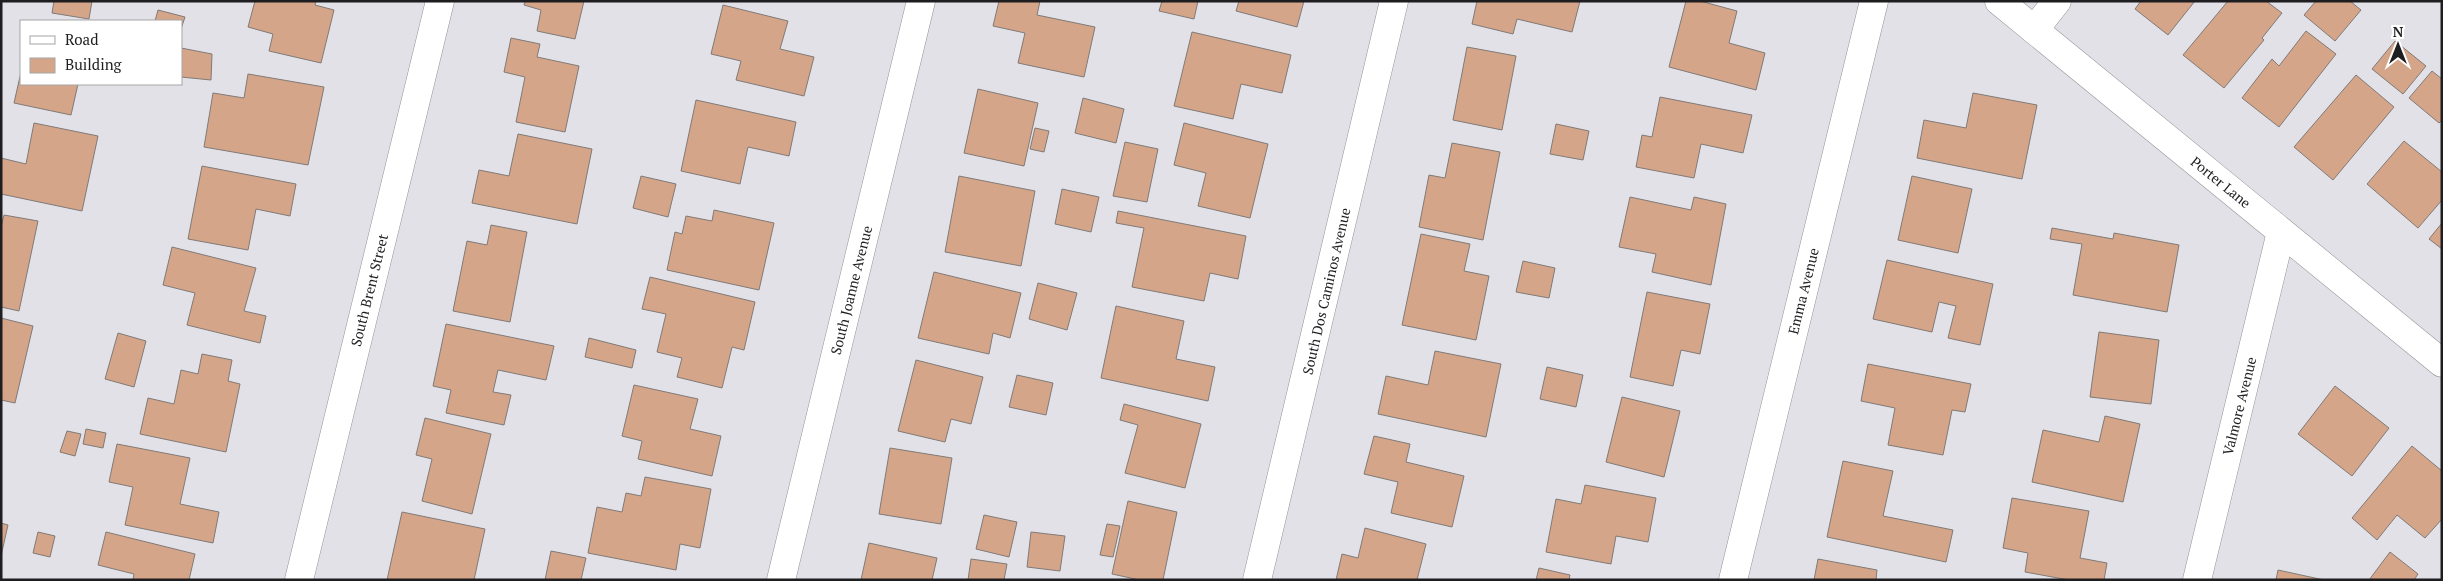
<svg xmlns="http://www.w3.org/2000/svg" width="2443" height="581" font-family="'PT Serif',serif">
  <style>
    .building { fill: #d5a589; stroke: #807a77 }
    .lines { fill: none; stroke-linecap: round; stroke-linejoin: round }
    .minor-casing { stroke: #949398; stroke-width: 29 }
    .minor { stroke: #fff; stroke-width: 28 }
    .labels { text-anchor: middle; dominant-baseline: central; stroke-width: 4.5; stroke-linejoin: round; paint-order: stroke }
    .street-label { font-size: 14px; fill: #1e1d1f; stroke: #fff }
  </style>
  <rect width="100%" height="100%" fill="#e2e1e7"/>
  <path class="building" d="M54 1H92L89 19 52 13Z
    M255 1H316L315 5 334 10 321 63 269 51 273 34 248 27Z
    M525 1H584L575 39 537 31 541 10 524 5Z
    M999 1H1040L1037 15 1095 27 1084 77 1018 63 1025 33 993 26Z
    M1162 1H1198L1194 19 1159 11Z
    M1239 1H1304L1297 27 1236 11Z
    M1477 1H1580L1572 32 1517 19 1513 34 1472 24Z
    M1686 1H1700L1737 11 1729 43 1765 53 1756 90 1669 67Z
    M2141 1H2195L2168 35 2135 9Z
    M2228 1H2266L2282 13 2262 38 2264 40 2224 88 2183 55Z
    M2316 1H2350L2361 10 2335 41 2304 15Z
    M723 5 788 21 780 49 814 57 804 96 736 80 741 61 711 54Z
    M158 10 185 17 181 29V21H155Z
    M2306 31 2336 54 2279 127 2242 98 2272 59 2279 66Z
    M1192 32 1291 55 1282 93 1241 84 1233 119 1174 106Z
    M511 38 540 44 537 57 579 66 565 132 516 122 525 77 504 72Z
    M2395 41 2426 66 2403 94 2372 69Z
    M1467 47 1516 56 1502 130 1453 120Z
    M181 48 212 54 211 80 181 77Z
    M2432 71 2442 79V120L2439 123 2409 98Z
    M21 72V84H78L71 115 14 103Z
    M248 74 324 87 308 165 204 147 213 93 244 98Z
    M2356 75 2394 107 2333 180 2294 147Z
    M978 89 1038 103 1024 166 964 153Z
    M1973 93 2037 105 2022 179 1917 158 1924 120 1966 128Z
    M1660 97 1752 115 1743 153 1701 144 1694 178 1636 167 1642 135 1652 137Z
    M1083 98 1124 109 1116 143 1075 133Z
    M696 100 796 122 789 156 748 147 740 184 681 171Z
    M34 123 98 136 82 211 1 194V158L26 164Z
    M1184 123 1268 144 1250 218 1198 206 1206 173 1174 165Z
    M1556 124 1589 131 1583 160 1550 154Z
    M1035 128 1049 131 1044 152 1030 149Z
    M518 134 592 149 577 224 472 203 479 170 509 176Z
    M2404 141 2442 172V200L2418 228 2367 184Z
    M1125 142 1158 149 1147 202 1113 196Z
    M1452 143 1500 152 1483 240 1419 227 1429 175 1445 178Z
    M202 166 296 184 290 216 256 209 248 250 188 239Z
    M641 176 676 184 668 217 633 208Z
    M959 176 1035 191 1021 266 945 252Z
    M1912 176 1972 189 1958 253 1898 240Z
    M1062 189 1099 197 1091 232 1055 224Z
    M1630 197 1691 210 1694 197 1726 204 1711 285 1652 272 1656 254 1619 247Z
    M714 210 774 223 759 290 667 270 675 232 682 234 686 216 712 221Z
    M1118 211 1246 236 1238 279 1210 273 1204 301 1132 287 1144 228 1116 223Z
    M4 215 38 221 19 311 1 307V227Z
    M2442 223V249L2429 239Z
    M491 225 527 232 510 322 453 311 467 241 487 245Z
    M2052 228 2113 239 2114 233 2179 245 2167 312 2073 295 2082 244 2050 239Z
    M1421 234 1470 244 1464 271 1489 276 1476 340 1402 325Z
    M172 247 256 268 244 311 266 316 260 343 187 325 195 293 163 285Z
    M1887 260 1993 284 1980 345 1948 338 1956 306 1939 302 1932 332 1873 319Z
    M1523 261 1555 268 1549 298 1516 292Z
    M934 272 1021 293 1010 338 993 333 989 354 918 338Z
    M650 277 755 302 744 350 732 347 722 388 677 377 682 358 657 352 666 314 642 309Z
    M1038 283 1077 293 1067 330 1029 319Z
    M1647 292 1710 304 1700 354 1681 350 1673 386 1630 377Z
    M1116 306 1184 321 1176 359 1215 367 1208 401 1101 378Z
    M1 318 33 326 15 403 1 400Z
    M446 324 554 346 546 380 498 370 493 392 511 395 504 425 446 413 451 390 433 386Z
    M2099 332 2159 340 2151 404 2090 397Z
    M118 333 146 341 134 387 105 379Z
    M589 338 636 350 632 368 585 357Z
    M1435 351 1501 364 1486 437 1378 414 1386 376 1428 385Z
    M202 354 232 360 228 381 240 384 226 452 140 434 148 398 174 404 181 370 198 374Z
    M916 360 983 377 971 424 951 419 945 442 898 431Z
    M1868 364 1971 384 1965 412 1952 410 1943 455 1888 445 1895 408 1861 401Z
    M1547 367 1583 375 1576 407 1540 399Z
    M1017 375 1053 383 1046 415 1009 407Z
    M634 385 698 399 690 429 721 436 712 476 638 459 642 441 622 436Z
    M2335 386 2389 428 2352 476 2298 434Z
    M1622 397 1680 411 1664 477 1606 462Z
    M1124 404 1201 424 1185 488 1125 473 1138 425 1120 420Z
    M2105 416 2140 424 2123 502 2032 482 2043 430 2099 442Z
    M425 418 491 434 472 514 422 501 432 459 416 455Z
    M86 429 106 433 103 448 83 444Z
    M67 431 81 434 75 456 60 452Z
    M1374 436 1410 444 1406 462 1464 476 1452 527 1391 513 1398 482 1364 474Z
    M117 444 190 458 180 504 219 512 213 543 125 525 133 487 109 482Z
    M2412 446 2442 471V519L2425 538 2397 515 2377 540 2352 518Z
    M890 448 952 458 941 524 879 514Z
    M1843 461 1893 471 1883 516 1953 530 1946 562 1827 537Z
    M645 477 711 489 700 548 680 544 676 570 588 553 597 507 622 512 626 493 641 496Z
    M1585 485 1656 498 1648 542 1616 536 1611 564 1546 552 1556 499 1581 504Z
    M2012 498 2089 511 2080 558 2107 563 2104 580H2069L2025 572 2028 553 2003 548Z
    M1128 501 1177 512 1163 580H1140L1112 574Z
    M402 512 485 529 474 580H387Z
    M984 515 1017 522 1009 557 976 549Z
    M1 523 8 525 1 556Z
    M1107 524 1120 526 1113 557 1100 555Z
    M1365 528 1426 544 1417 580H1336L1342 554 1358 558Z
    M38 532 55 536 50 557 33 553Z
    M106 532 195 554 189 580H133L134 574 98 565Z
    M1031 532 1065 536 1060 571 1027 567Z
    M869 543 937 558 932 580H861Z
    M551 551 586 558 581 580H545Z
    M2390 552 2418 574 2414 580H2369Z
    M971 559 1007 564 1004 580H968Z
    M1818 559 1877 570 1876 580H1814Z
    M1539 568 1570 575 1569 580H1536Z
    M2278 570 2324 580H2276Z"/>
  <g class="lines">
    <g class="minor-casing">
      <path id="minor" d="M1999 1 2442 363
        M2034 30 2057 1
        M299 580 440 1
        M781 580 921 1
        M1257 580 1394 1
        M1733 580 1874 1
        M2197 580 2281 232"/>
    </g>
    <use href="#minor" class="minor"/>
  </g>
  <g class="labels">
    <g class="street-label">
      <text transform="translate(2221 182) rotate(39)">Porter Lane</text>
      <text transform="translate(369 290) rotate(-76)">South Brent Street</text>
      <text transform="translate(851 290) rotate(-76)">South Joanne Avenue</text>
      <text transform="translate(1326 291) rotate(-77)">South Dos Caminos Avenue</text>
      <text transform="translate(1803 291) rotate(-76)">Emma Avenue</text>
      <text transform="translate(2239 406) rotate(-76)">Valmore Avenue</text>
    </g>
  </g>
  <rect width="2443" height="581" fill="none" stroke="#1e1d1f" stroke-width="5"/>
  <rect x="20" y="20" width="162" height="65" fill="#ffffff" stroke="#a5a5a5"/>
  <rect x="30" y="36" width="25" height="8" fill="#ffffff" stroke="#a5a5a5"/>
  <text x="65" y="45" font-size="15" fill="#1e1d1f">Road</text>
  <rect x="30" y="58" width="25" height="15" fill="#d5a589" stroke="#a5a5a5"/>
  <text x="65" y="70" font-size="15" fill="#1e1d1f">Building</text>
  <g transform="translate(2398 45)" stroke="#ffffff" stroke-width="4" paint-order="stroke">
  <path d="M0-4L9 19L0 12L-9 19Z" fill="#1e1d1f"/>
  <text y="-8" font-size="14" font-weight="bold" text-anchor="middle" fill="#1e1d1f">N</text>
  </g>
</svg>
